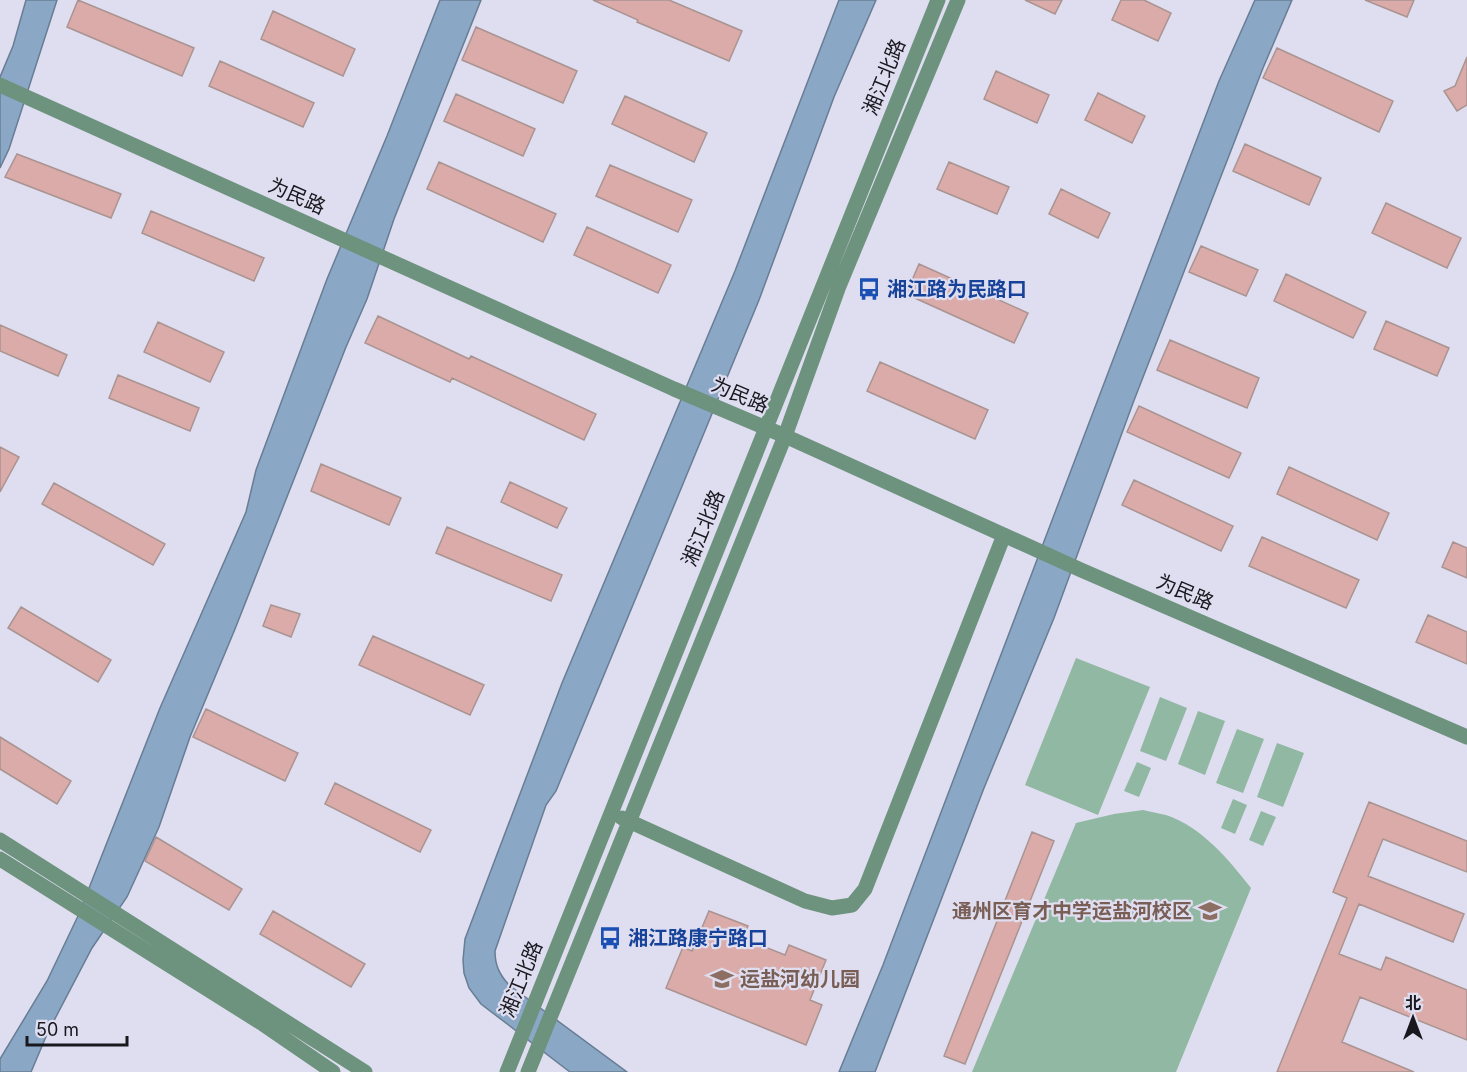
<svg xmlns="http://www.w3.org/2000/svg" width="1467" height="1072" font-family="Inter,'Noto Sans SC',sans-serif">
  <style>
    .green { fill: #90b8a2 }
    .water { fill: #8aa8c6; stroke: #687d94; stroke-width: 1.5 }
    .building { fill: #daaba8; stroke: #a99492; stroke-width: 1.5 }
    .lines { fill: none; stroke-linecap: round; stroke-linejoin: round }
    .tertiary { stroke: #6d937e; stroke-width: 15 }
    .labels { text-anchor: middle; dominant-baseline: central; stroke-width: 4.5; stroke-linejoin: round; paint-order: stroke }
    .street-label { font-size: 20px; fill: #19181e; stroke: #dfddf0 }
    .transit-label { font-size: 20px; font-weight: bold; fill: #164399; stroke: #dfddf0; text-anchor: start }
    .education-label { font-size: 20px; font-weight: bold; fill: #785e54; stroke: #dfddf0; text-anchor: end }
  </style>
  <rect width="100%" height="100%" fill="#dfddf0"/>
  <path class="green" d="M1076 658 1150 687 1098 815 1025 785Z
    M1160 697 1187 708 1166 761 1140 751Z
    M1198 711 1225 721 1205 775 1178 764Z
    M1237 729 1264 739 1243 793 1216 783Z
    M1277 743 1304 753 1283 807 1257 797Z
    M1137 762 1151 768 1139 797 1124 791Z
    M1233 799 1247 805 1235 834 1221 828Z
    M1143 810C1150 812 1158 813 1166 815 1202 827 1229 860 1251 888L1176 1072H972L1076 823 1114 814Z
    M1261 811 1276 817 1263 846 1249 840Z"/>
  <path class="water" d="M26 0H57L9 149 0 168V77L13 46Z
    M440 0H481L394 219 367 299 346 347 235 629 190 737 159 827 127 897 92 948 48 1032 31 1072H0V1059L47 981 78 916 160 708 246 512 256 470 327 279 387 136Z
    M839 0H876L834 97 759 300 556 791 546 805 495 951C495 965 499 974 509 985L627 1072H570L481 1004 469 988 464 973 463 960 465 939 562 683 735 271Z
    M1255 0H1292L1263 68 1133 403 1054 618 984 788 875 1072H839L883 965 1219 81Z"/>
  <path class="building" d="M78 0 194 48 182 76 67 27Z
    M593 0H669L742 31 729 61 637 22 638 20Z
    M1025 0H1062L1055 14Z
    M1121 0H1144L1171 13 1158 41 1112 20Z
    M1365 0H1414L1407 17Z
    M273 11 355 49 343 76 261 39Z
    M476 27 577 71 563 103 462 60Z
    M1277 48 1393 101 1379 132 1263 78Z
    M1467 57V105L1457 111 1444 91 1455 86Z
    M220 61 314 103 303 127 209 86Z
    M996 71 1049 95 1037 123 984 99Z
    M1098 93 1145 116 1132 143 1085 120Z
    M456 94 535 129 523 156 444 121Z
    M625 96 707 133 694 162 612 124Z
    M1245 144 1321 178 1309 205 1233 171Z
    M17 154 121 194 111 218 5 177Z
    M439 162 556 214 543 242 427 189Z
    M949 162 1009 187 997 214 937 189Z
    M610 165 692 200 678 232 596 196Z
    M1061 189 1110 213 1098 238 1049 214Z
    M1386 203 1461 238 1447 268 1372 233Z
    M151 211 264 258 254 281 142 233Z
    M587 227 671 265 658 293 574 255Z
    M1201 246 1258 270 1246 296 1189 272Z
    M919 264 1028 313 1014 343 906 294Z
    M1286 274 1366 312 1353 338 1274 301Z
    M378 316 469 359 471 356 596 414 584 440 452 378 450 382 365 343Z
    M1386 321 1449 348 1437 376 1374 349Z
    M158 322 224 352 210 382 144 352Z
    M0 325 67 355 58 376 0 351Z
    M1170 340 1259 378 1247 408 1157 370Z
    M880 362 988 410 975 439 867 391Z
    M118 375 199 408 190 431 109 398Z
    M1139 406 1241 453 1229 478 1127 432Z
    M0 447 19 457 0 492Z
    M321 464 401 498 389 525 311 491Z
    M1289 467 1389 513 1377 540 1277 494Z
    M1134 480 1233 526 1221 551 1122 505Z
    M510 482 567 508 557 528 501 502Z
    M54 483 165 544 153 565 42 504Z
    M447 527 562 575 551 601 436 553Z
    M1262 537 1359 580 1346 608 1249 566Z
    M1453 542 1467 548V578L1442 567Z
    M271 605 300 614 291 637 263 626Z
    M21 607 111 660 98 682 8 628Z
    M1428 615 1467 632V664L1416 642Z
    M373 636 484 685 470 715 359 665Z
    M206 709 298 753 285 781 193 737Z
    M0 737 71 781 57 804 0 769Z
    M335 783 431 830 420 852 325 804Z
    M1369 802 1467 841V872L1383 839 1368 876 1464 914 1453 942 1359 904 1339 954 1381 970 1386 957 1467 990V1040L1360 997 1342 1042 1414 1072H1277L1347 898 1333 892Z
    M1032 832 1054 841 965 1064 944 1056Z
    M156 837 242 889 229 910 145 861Z
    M273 911 365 964 351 987 260 934Z
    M709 911 748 926 743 938 785 955 789 945 826 960 810 1000 822 1005 806 1045 666 988 683 947 692 951Z"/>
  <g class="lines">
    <path class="tertiary" d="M0 85 674 389 785 436 1081 570 1467 737
      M622 818 805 901 832 908 852 905 865 889 1004 535
      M0 840 365 1072
      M0 859 263 1024 333 1072
      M507 1072 938 0
      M528 1072 785 436 839 286 958 0"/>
  </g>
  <defs>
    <g id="bus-bare" transform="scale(1.8)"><path d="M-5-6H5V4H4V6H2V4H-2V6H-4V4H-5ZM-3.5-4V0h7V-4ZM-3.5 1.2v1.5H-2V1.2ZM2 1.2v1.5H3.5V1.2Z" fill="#1a4fb4" stroke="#dfddf0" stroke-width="2.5" paint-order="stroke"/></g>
    <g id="school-bare" transform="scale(1.8)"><path d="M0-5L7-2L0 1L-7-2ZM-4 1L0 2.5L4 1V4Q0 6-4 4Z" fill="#8d6e63" stroke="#dfddf0" stroke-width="2.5" paint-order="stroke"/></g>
  </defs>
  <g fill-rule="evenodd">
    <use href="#bus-bare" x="869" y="289"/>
    <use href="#school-bare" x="1210" y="911"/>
    <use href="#bus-bare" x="610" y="938"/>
    <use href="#school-bare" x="722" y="979"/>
  </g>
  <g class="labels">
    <g class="street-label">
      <text transform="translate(884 77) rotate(-68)">湘江北路</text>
      <text transform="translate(297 196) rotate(24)">为民路</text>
      <text transform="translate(740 395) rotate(23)">为民路</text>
      <text transform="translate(703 528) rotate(-68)">湘江北路</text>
      <text transform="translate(1185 592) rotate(23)">为民路</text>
      <text transform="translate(521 979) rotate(-68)">湘江北路</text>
    </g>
    <g class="transit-label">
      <text x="887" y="289">湘江路为民路口</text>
      <text x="628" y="938">湘江路康宁路口</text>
    </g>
    <g class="education-label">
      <text x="1192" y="911">通州区育才中学运盐河校区</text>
      <text x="740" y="979" text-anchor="start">运盐河幼儿园</text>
    </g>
  </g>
  <g transform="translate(1413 1018)" stroke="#dfddf0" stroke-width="4.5" paint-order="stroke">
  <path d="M0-4.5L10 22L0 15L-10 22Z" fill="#19181e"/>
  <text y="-9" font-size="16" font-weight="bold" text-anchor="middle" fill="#19181e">北</text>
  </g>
  <path d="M27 1036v9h100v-9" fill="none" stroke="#19181e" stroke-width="3"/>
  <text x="36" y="1036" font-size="18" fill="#19181e" stroke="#dfddf0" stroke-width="4.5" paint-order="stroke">50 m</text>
</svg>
